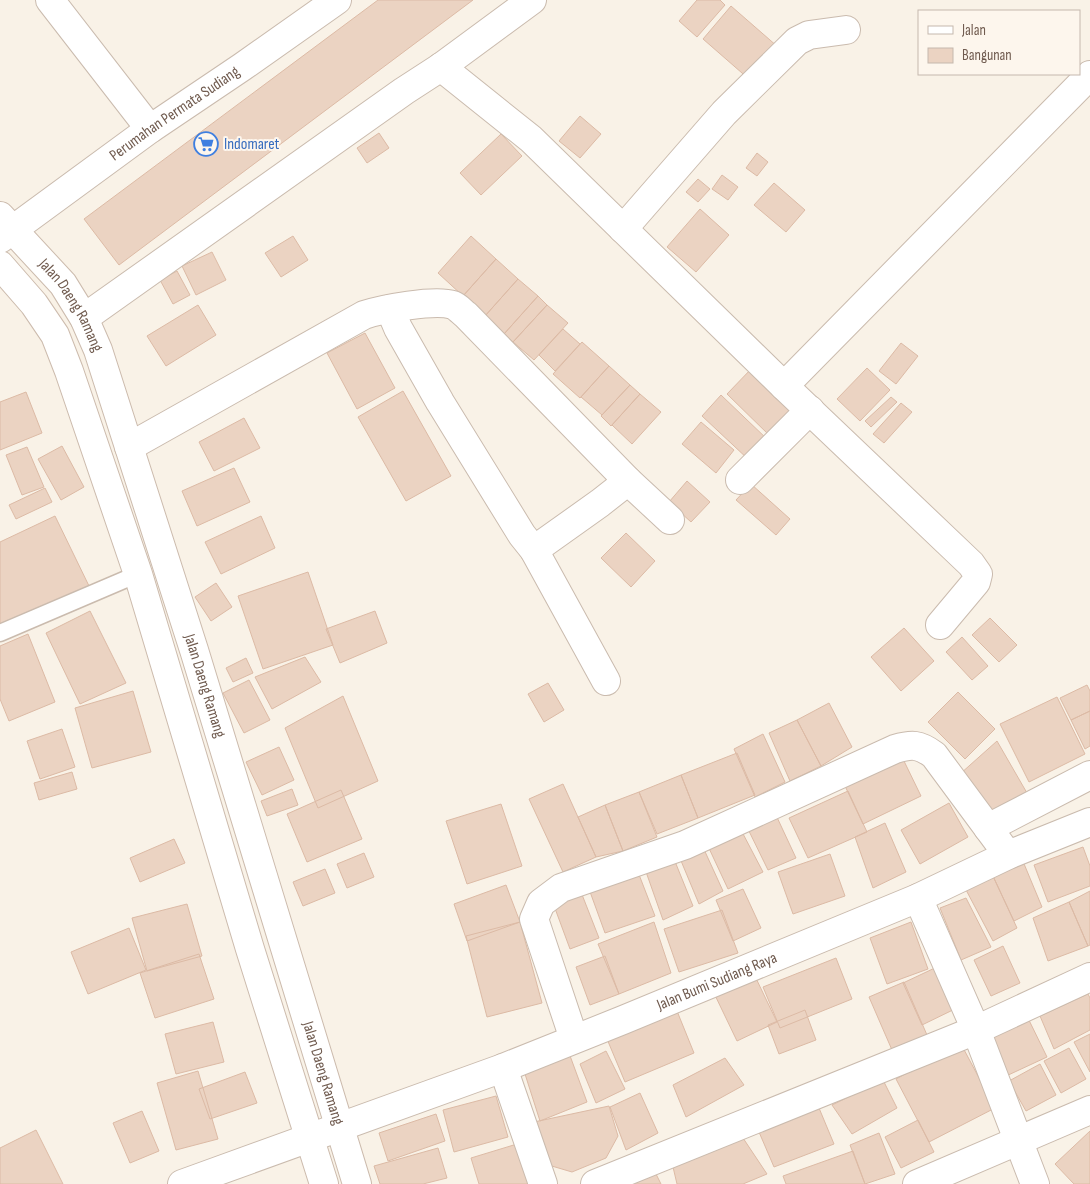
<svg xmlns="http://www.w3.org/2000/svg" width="1090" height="1184" font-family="'Sofia Sans Condensed',sans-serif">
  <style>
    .building { fill: #ebd3c2; stroke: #dcbaa5 }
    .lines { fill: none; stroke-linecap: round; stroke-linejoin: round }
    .lane-casing { stroke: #cabbae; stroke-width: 19 }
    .street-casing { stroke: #cabbae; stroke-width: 30 }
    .secondary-casing { stroke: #ccbbad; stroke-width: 30 }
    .lane { stroke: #fff; stroke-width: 16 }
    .street { stroke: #fff; stroke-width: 28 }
    .secondary { stroke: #fff; stroke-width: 28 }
    .labels { text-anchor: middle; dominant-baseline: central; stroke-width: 4; stroke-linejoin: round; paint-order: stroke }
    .street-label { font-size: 16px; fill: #705b4f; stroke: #fdf6ed }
    .shop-label { font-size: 16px; fill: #366cbe; stroke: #fdf6ed; text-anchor: start }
  </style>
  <rect width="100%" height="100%" fill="#f9f2e7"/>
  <path class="building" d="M378 0H473L119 265 84 219Z
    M697 0H720L725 5 697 37 679 21Z
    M731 6 778 47 750 80 703 39Z
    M580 116 601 134 580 158 559 141Z
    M379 133 389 148 367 163 357 148Z
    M501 134 522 156 481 195 460 173Z
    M757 153 768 162 757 176 746 168Z
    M722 175 738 187 728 200 712 189Z
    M698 179 710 189 698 202 686 192Z
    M774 183 805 210 786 232 754 205Z
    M700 209 729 235 696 272 667 247Z
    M293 236 308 260 281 277 265 253Z
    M471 236 496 259 463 296 438 273Z
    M212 252 226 280 196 295 182 266Z
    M496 259 518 279 485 316 463 296Z
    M177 271 190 295 173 304 160 280Z
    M518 279 538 296 504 334 485 316Z
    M538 296 547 305 513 342 504 334Z
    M198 305 216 335 166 366 147 336Z
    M547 305 568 323 534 360 513 342Z
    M563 329 580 344 555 371 539 355Z
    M365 333 395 388 357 409 327 353Z
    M582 342 609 366 580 398 553 374Z
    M901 343 918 356 896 384 879 371Z
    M609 366 630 385 602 415 581 397Z
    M753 367 796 409 770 436 727 394Z
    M867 368 890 390 860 421 837 399Z
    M630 385 640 394 611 426 601 416Z
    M403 391 451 476 406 501 358 417Z
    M26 392 42 433 0 450V402Z
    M640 394 661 412 632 444 612 425Z
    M721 395 768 440 749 460 702 416Z
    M891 397 897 402 871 427 865 421Z
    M901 403 912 412 884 443 873 434Z
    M244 418 260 448 214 471 199 442Z
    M701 422 734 450 716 473 682 444Z
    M62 446 84 487 61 500 38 459Z
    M27 447 44 487 22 495 6 455Z
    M234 468 250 502 197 526 182 491Z
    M687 481 710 502 691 522 669 502Z
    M751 484 790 519 776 535 736 500Z
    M45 488 52 502 16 519 9 505Z
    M55 516 90 588 0 632V542Z
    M261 516 275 548 221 574 205 542Z
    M626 533 655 561 631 587 601 558Z
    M308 572 333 645 263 669 238 596Z
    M216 583 232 607 211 621 195 597Z
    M90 611 126 683 80 704 46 633Z
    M375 611 387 643 340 663 326 629Z
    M990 618 1017 645 999 662 972 635Z
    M904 628 934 661 901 691 871 657Z
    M28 634 55 702 9 721 0 699V646Z
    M962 637 988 666 972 680 946 652Z
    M305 657 321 682 272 709 255 677Z
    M246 658 253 673 233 682 226 668Z
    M249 680 270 720 244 733 223 693Z
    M548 683 564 710 544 722 528 694Z
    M1087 685 1090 691V711L1071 720 1060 698Z
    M133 691 151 752 92 768 75 708Z
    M958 692 995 729 965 759 928 722Z
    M343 696 378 781 318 808 285 728Z
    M1057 697 1085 754 1029 782 1000 724Z
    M829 703 852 747 821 766 797 720Z
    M1090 711V746L1085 749 1071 720Z
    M797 720 821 766 790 781 769 733Z
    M62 729 75 767 40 779 27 741Z
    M763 734 785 782 755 797 734 749Z
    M997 741 1027 793 989 812 960 774Z
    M279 747 294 780 262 795 246 762Z
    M737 753 755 795 698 818 681 775Z
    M903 759 921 796 863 824 845 786Z
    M72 772 77 789 39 800 34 783Z
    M681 775 698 818 657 834 639 792Z
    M563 784 596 857 563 872 529 799Z
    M292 789 298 805 267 816 261 801Z
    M341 790 362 839 307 862 287 814Z
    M848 791 867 832 808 858 789 818Z
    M639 792 657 837 623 851 605 805Z
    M949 803 968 837 920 864 901 830Z
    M501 804 522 866 467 884 446 821Z
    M605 805 623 851 596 857 578 817Z
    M775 813 796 858 768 870 746 825Z
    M885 823 906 872 873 888 855 837Z
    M741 830 763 872 728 889 707 844Z
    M174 839 185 863 140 882 130 858Z
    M702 845 723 891 699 904 679 856Z
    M1083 847 1090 866V886L1048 902 1034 865Z
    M364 853 374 877 347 888 337 864Z
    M830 854 845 896 793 914 778 872Z
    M674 859 693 906 663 920 645 869Z
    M1022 859 1042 907 1014 921 992 874Z
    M325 869 335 893 303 906 293 882Z
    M638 872 655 916 605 933 589 889Z
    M992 874 1017 928 993 941 965 888Z
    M506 885 520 922 467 941 454 904Z
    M743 889 761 928 733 941 716 900Z
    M1090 891V945L1088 946 1069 902Z
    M581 892 599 938 570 949 553 903Z
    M966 898 991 947 961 960 940 908Z
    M1069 902 1088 946 1048 961 1033 918Z
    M187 904 202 956 147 971 132 918Z
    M722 910 738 953 679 972 664 929Z
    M520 922 542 1003 487 1017 466 936Z
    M654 922 671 973 619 994 598 944Z
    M911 922 928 969 887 984 870 938Z
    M129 928 146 970 88 994 71 952Z
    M1003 946 1020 983 991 996 974 960Z
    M199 954 214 999 155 1018 140 973Z
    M605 956 619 994 590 1005 576 967Z
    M836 958 852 999 780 1028 763 987Z
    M939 966 959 1007 922 1025 903 983Z
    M752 970 777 1022 737 1041 712 989Z
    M904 982 927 1035 892 1050 869 997Z
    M1088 994 1090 998V1030L1054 1049 1040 1016Z
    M805 1010 816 1040 779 1054 768 1025Z
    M677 1011 694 1053 625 1082 607 1039Z
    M1025 1012 1047 1057 1004 1077 983 1033Z
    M213 1022 224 1062 176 1074 165 1034Z
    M1090 1034V1072L1074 1042Z
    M961 1044 995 1108 929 1142 896 1079Z
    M1069 1048 1086 1079 1061 1093 1044 1061Z
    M606 1051 625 1089 596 1103 580 1064Z
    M569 1053 587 1102 540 1121 525 1074Z
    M725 1058 744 1085 686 1117 673 1085Z
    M1040 1064 1056 1095 1026 1111 1009 1081Z
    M198 1071 218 1139 176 1150 157 1083Z
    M245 1072 257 1103 210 1119 199 1089Z
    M883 1080 897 1108 852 1134 832 1105Z
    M640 1093 658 1133 626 1150 610 1107Z
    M496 1096 508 1137 454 1152 443 1110Z
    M609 1106 618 1136 606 1158 572 1172 545 1164 534 1122Z
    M819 1108 834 1144 774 1167 759 1132Z
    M142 1111 159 1151 130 1163 113 1123Z
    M436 1114 445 1141 388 1161 379 1133Z
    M918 1120 934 1152 901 1168 885 1137Z
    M36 1130 63 1184H0V1148Z
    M1090 1131V1184H1074L1055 1164Z
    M879 1133 895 1174 865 1184 850 1145Z
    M743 1138 767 1174 743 1184H677L673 1167Z
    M517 1144 529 1184H479L471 1158Z
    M438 1148 447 1178 423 1184H380L374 1166Z
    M853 1151 865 1184H786L783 1176Z
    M654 1170 661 1184H626Z"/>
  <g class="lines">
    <g class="lane-casing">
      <path id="lane" d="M0 633 138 574"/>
    </g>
    <g class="street-casing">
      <g id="street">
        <path d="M50 0 150 129"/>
        <path d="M441 67 531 139 784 386 971 564 978 574 976 582 940 625"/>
        <path d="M623 229 724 113 797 41 809 35 846 30"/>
        <path id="s1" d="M0 239 150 129 242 67 337 0"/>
        <path d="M390 309 398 328 440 402 522 535 534 550 606 681"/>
        <path d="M84 318 404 91 441 67 532 0"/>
        <path d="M784 386 1090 75"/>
        <path d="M129 447 364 315C382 309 435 299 453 305 458 307 462 312 466 315L628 481 600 503 534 550"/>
        <path d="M740 480 810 410"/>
        <path d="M628 481 670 520"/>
        <path d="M988 828 1090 775"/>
        <path d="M918 898 976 1030 1035 1184"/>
        <path d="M574 1039 534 919 541 903 561 888 685 845 895 749C912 744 919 744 934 755L1008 855"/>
        <path d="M503 1068 543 1184"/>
        <path id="s2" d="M182 1184 503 1068 623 1020 918 898 1008 855 1090 822"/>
        <path d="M595 1184 976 1030 1090 977"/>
        <path d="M917 1184 1090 1110"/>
      </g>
    </g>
    <g class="secondary-casing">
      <g id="secondary">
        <path id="s3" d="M0 216 63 284 84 318 98 350 194 650 357 1184"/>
        <path d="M0 265 34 304 55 335 69 371 138 574 250 949 324 1184"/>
      </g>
    </g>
    <use href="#lane" class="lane"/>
    <use href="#street" class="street"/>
    <use href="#secondary" class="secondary"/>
  </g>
  <defs>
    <g id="supermarket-ring" transform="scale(1.25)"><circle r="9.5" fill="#fdf6ed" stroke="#3f7fe0" stroke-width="1.5"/><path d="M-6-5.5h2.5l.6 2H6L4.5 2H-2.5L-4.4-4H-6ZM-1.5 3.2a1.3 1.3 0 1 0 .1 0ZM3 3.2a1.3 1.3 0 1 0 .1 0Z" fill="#3f7fe0"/></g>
  </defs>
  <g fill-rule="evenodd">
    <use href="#supermarket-ring" x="206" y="144"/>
  </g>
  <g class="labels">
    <g class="street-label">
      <text stroke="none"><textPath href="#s1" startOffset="215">Perumahan Permata Sudiang</textPath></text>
      <text stroke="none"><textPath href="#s3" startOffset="115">Jalan Daeng Ramang</textPath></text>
      <text stroke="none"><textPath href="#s3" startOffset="520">Jalan Daeng Ramang</textPath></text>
      <text stroke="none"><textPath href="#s2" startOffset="572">Jalan Bumi Sudiang Raya</textPath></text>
      <text stroke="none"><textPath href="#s3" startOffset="925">Jalan Daeng Ramang</textPath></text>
    </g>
    <g class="shop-label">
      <text x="224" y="144">Indomaret</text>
    </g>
  </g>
  <rect x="918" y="10" width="162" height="65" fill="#fdf6ed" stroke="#c5b8ae"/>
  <rect x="928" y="26" width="25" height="8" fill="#ffffff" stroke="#c5b8ae"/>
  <text x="962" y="35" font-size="15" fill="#705b4f">Jalan</text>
  <rect x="928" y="48" width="25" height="15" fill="#ebd3c2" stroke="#c5b8ae"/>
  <text x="962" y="60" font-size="15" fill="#705b4f">Bangunan</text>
</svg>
